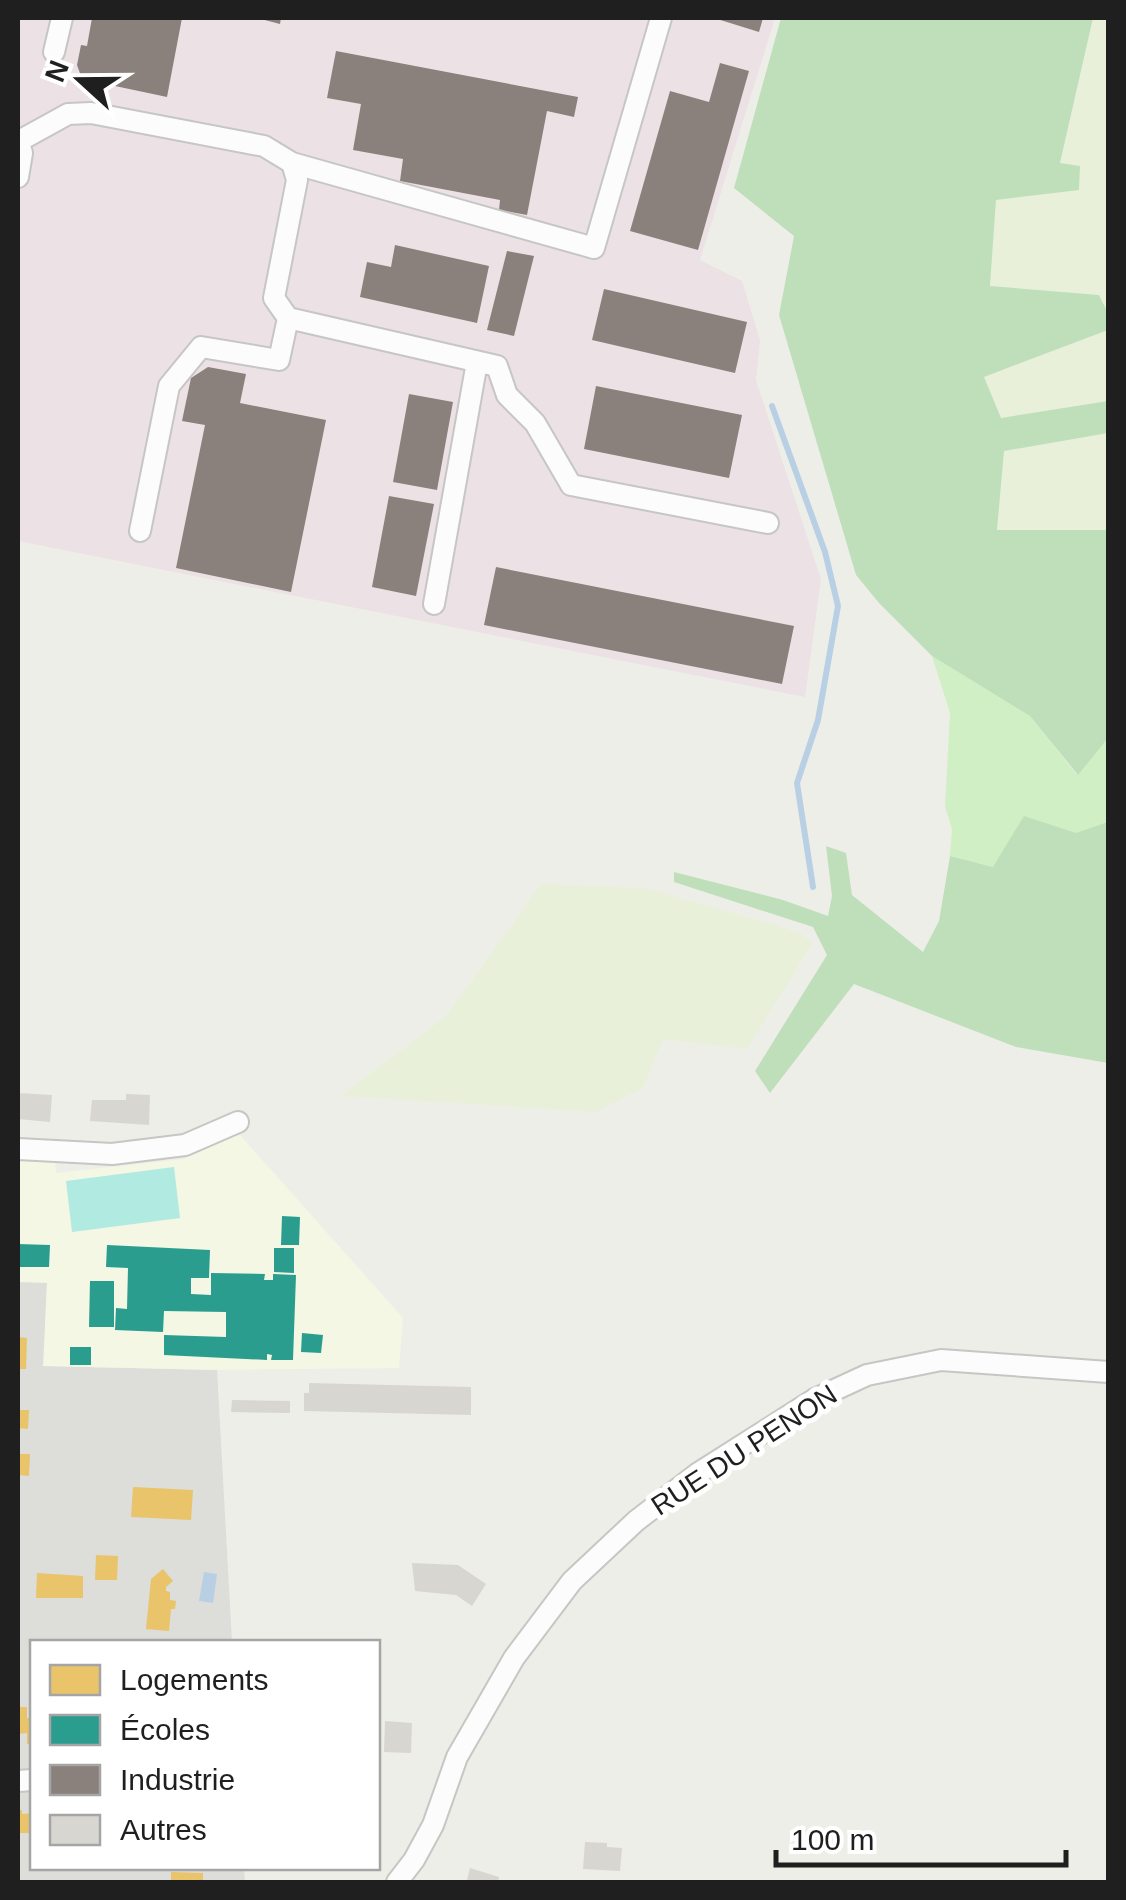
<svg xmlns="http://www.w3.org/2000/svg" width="1126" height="1900" font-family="Arial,sans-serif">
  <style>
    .residential { fill: #ddddd9 }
    .industrial { fill: #ece1e4 }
    .education { fill: #f3f7e4 }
    .farmland { fill: #e9f0da }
    .grass { fill: #d0efc4 }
    .forest { fill: #bfdfbb }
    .pitch { fill: #b0eae0 }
    .water { fill: #b9d0e4 }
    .homes { fill: #e9c46a }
    .schools { fill: #2a9d8f }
    .industry { fill: #8a817c }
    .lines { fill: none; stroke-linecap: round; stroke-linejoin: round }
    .stream { stroke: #b9d0e4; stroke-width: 6 }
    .building { fill: #d7d6d0 }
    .minor-casing { stroke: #c6c6c4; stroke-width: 24 }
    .minor { stroke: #fcfcfc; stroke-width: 20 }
    .labels { text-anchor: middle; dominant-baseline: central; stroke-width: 10; stroke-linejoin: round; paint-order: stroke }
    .street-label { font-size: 28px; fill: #1f1f1f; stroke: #fff }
  </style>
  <rect width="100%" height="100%" fill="#eeeee8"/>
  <path class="residential" d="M18 1282H47L44 1366 217 1370 232 1642H32V1868H244L245 1882H18Z"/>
  <path class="industrial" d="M18 18H775L700 260 742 281 760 340 756 380 821 579 805 697 18 541Z"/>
  <path class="education" d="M239 1134 403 1318 399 1368 217 1370 43 1366 47 1283 18 1282V1160H55L56 1173 184 1159Z"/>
  <path class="farmland" d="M1093 18H1108V313L1099 295 990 287 996 200 1060 164Z
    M1108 330V401L1001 418 983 377Z
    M1108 433V530L997 531 1004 451Z
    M541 884 645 888 799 932 813 943 747 1049 663 1039 643 1088 596 1112 341 1096 446 1016Z"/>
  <path class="grass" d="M932 656 1030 716 1077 775 1108 738V1029L993 867 950 856 952 829 945 807 950 713Z"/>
  <path class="forest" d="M781 18H1093L1060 163 1080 166 1079 190 996 200 990 286 1099 295 1108 313V330L984 377 1001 418 1108 401V433L1004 451 997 530H1108V738L1078 775 1030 716 932 656 879 603 856 575 779 315 794 236 734 188Z
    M1024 816 1076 833 1108 822V1063L1016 1047 854 984 770 1093 755 1071 827 955 813 927 674 882V872L783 900 828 916 832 896 826 846 846 853 852 895 923 952 939 921 950 856 993 867Z"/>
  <path class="pitch" d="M174 1167 180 1218 72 1232 66 1181Z"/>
  <path class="water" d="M204 1572 217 1574 213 1603 199 1601Z"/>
  <path class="homes" d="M18 1337 27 1338 26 1369H18Z
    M18 1410H29L28 1429 18 1428Z
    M18 1454H30L29 1476 18 1475Z
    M133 1487 193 1490 191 1520 131 1517Z
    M96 1555 118 1556 117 1580H95Z
    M163 1569 173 1581 166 1587V1591L170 1592V1600L176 1601 175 1609H171L169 1631 146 1629 151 1579Z
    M37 1573 83 1576V1598H36Z
    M18 1707H27V1718H32V1744H27V1733L18 1734Z
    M18 1810H22V1814L32 1813V1833H18Z
    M171 1872 203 1873V1882H171Z"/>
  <path class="schools" d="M282 1216 300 1217 299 1245H281Z
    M18 1244 50 1245 49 1267H18Z
    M107 1245 210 1250 209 1278H191V1294L211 1295V1273L265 1274 264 1280H273V1274L296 1275 293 1360H271L272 1355 267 1354V1360L164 1355V1335L226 1337V1312L164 1311 163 1332 115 1330 116 1308 127 1309 128 1268 106 1267Z
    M274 1248H294V1273L274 1272Z
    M90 1281H114V1327H89Z
    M302 1333 323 1335 321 1353 301 1352Z
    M70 1347H91V1365H70Z"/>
  <path class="industry" d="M92 18H182L167 97 82 79 77 65 81 45 87 46Z
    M257 18H281L280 24Z
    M714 18H763L759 32Z
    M336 51 578 97 574 117 547 111 527 215 499 210 500 200 400 181 403 159 353 150 361 104 327 98Z
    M720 63 749 71 698 250 630 231 670 91 709 102Z
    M395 245 489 266 477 323 360 297 367 262 391 267Z
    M507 251 534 256 514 336 487 330Z
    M604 289 747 322 735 373 592 340Z
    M208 367 246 374 240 403 326 420 291 592 176 568 205 425 182 421 191 378Z
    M596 386 742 415 729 478 584 449Z
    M409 394 453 402 437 490 393 482Z
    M389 496 434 504 416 596 372 587Z
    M496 567 794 626 782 684 484 625Z"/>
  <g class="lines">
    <path class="stream" d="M772 406 825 552 838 606 818 720 797 783 813 887"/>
  </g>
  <path class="building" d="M18 1093 52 1095 50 1122 18 1119Z
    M126 1094 150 1095 149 1125 90 1121 92 1100H126Z
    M309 1383 471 1387V1415L304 1411V1393H309Z
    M232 1400 290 1401V1413L231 1412Z
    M412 1563 458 1565 486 1584 472 1606 456 1595 415 1591Z
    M385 1721 412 1723 411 1753 384 1752Z
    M585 1842 607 1843V1847L622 1848 620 1871 583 1869Z
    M470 1868 499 1877 498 1882 467 1880Z"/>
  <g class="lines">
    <g class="minor-casing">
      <path id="minor" d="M54 52 62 18
        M18 140 22 153 18 177
        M19 141 68 114 91 113 264 146 292 163 297 180 274 298 288 318 497 366 507 395 535 423 571 485 768 523
        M292 163 594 248 661 18
        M140 531 169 386 201 347 279 360 288 318
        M434 604 477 362
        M18 1149 112 1154 185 1145 238 1122
        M18 1781 32 1780
        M397 1882 414 1860 433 1825 457 1757 514 1658 572 1581 636 1521 697 1474 815 1399 867 1375 941 1360 1108 1372"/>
    </g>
    <use href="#minor" class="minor"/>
  </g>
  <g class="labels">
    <g class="street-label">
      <text transform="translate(744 1450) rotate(-33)">RUE DU PENON</text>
    </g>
  </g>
  <rect width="1126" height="1900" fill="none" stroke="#1f1f1f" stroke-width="40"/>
  <rect x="30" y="1640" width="350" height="230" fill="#ffffff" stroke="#a5a5a5" stroke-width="2.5"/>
  <rect x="50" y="1665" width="50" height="30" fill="#e9c46a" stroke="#a5a5a5" stroke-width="2.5"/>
  <text x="120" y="1690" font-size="30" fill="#1f1f1f">Logements</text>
  <rect x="50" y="1715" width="50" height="30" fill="#2a9d8f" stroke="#a5a5a5" stroke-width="2.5"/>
  <text x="120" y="1740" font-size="30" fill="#1f1f1f">Écoles</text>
  <rect x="50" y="1765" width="50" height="30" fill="#8a817c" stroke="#a5a5a5" stroke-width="2.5"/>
  <text x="120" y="1790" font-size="30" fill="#1f1f1f">Industrie</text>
  <rect x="50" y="1815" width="50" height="30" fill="#d7d6d0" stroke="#a5a5a5" stroke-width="2.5"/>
  <text x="120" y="1840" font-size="30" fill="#1f1f1f">Autres</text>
  <g transform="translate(80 80) rotate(291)" stroke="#ffffff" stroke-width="8" paint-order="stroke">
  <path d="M0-8L18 38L0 25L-18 38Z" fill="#1f1f1f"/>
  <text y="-15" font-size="28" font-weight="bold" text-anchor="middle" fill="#1f1f1f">N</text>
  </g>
  <path d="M776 1850v15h290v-15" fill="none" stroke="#1f1f1f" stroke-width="5"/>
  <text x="791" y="1850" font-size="30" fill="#1f1f1f" stroke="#ffffff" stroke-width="8" paint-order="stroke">100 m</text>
</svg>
